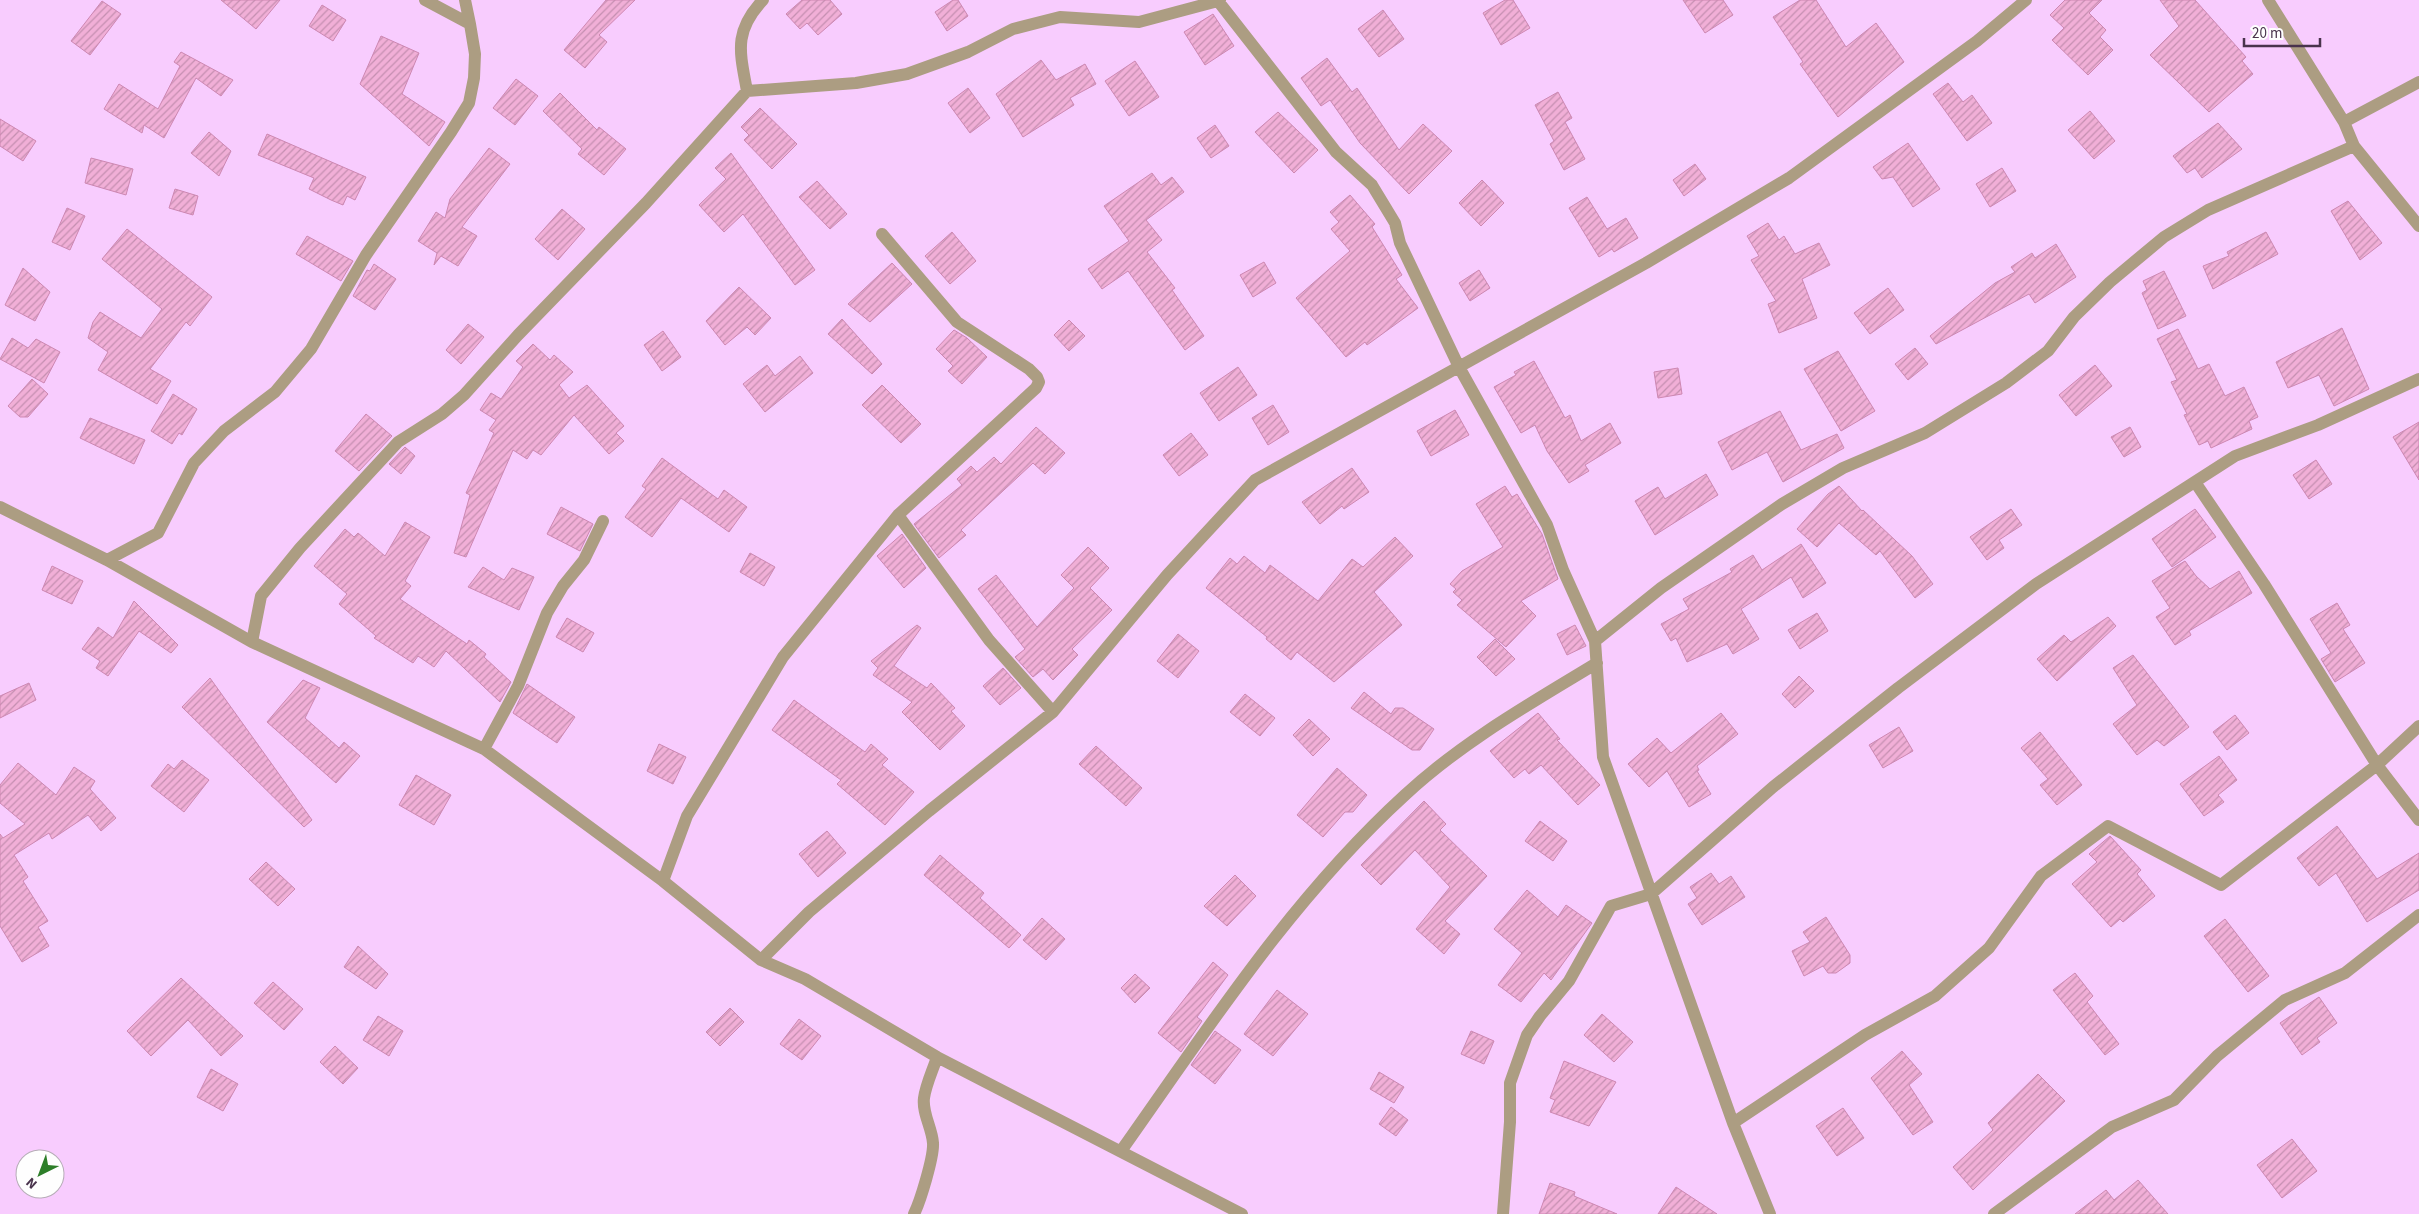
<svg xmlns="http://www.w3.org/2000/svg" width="2419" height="1214" font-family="'Source Sans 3',sans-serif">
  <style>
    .building { fill: url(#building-hatch); stroke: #cd87b2 }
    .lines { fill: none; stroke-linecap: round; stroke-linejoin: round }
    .minor { stroke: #ac9d82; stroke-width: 12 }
  </style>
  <defs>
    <pattern id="building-hatch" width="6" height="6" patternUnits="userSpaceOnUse" patternTransform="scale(1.25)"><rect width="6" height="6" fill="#f1afd7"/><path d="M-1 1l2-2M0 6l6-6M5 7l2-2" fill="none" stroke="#c58fb1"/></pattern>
  </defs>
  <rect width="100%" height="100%" fill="#f8ccfe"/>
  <path class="building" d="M221 0H280L256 29Z
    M606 0H635L599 35 607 42 585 68 564 50Z
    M802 0H830L842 14 818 35 807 23 800 29 786 14Z
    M953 0H958L968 16 947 31 935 12Z
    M1505 0H1513L1530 28 1501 45 1483 13Z
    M1683 0H1723L1733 15 1705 33Z
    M1800 0H1816L1846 47 1876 23 1904 62 1838 117 1800 64 1803 62 1773 17Z
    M2065 0H2102L2089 13 2106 30 2100 37 2113 50 2088 75 2052 40 2064 28 2050 15Z
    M2160 0H2195L2246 57 2242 61 2253 74 2209 112 2150 55 2179 26Z
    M102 1 121 14 90 55 71 41Z
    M322 5 346 20 333 41 309 26Z
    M1383 10 1404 39 1379 57 1358 29Z
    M1213 14 1234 46 1205 65 1184 32Z
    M381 36 419 53 402 94 445 122 429 146 360 84Z
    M181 52 233 80 221 96 196 78 164 138 144 125 142 133 104 109 119 84 158 109 180 66 174 62Z
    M1327 58 1352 92 1357 88 1399 150 1423 124 1452 151 1409 194 1360 143 1330 100 1321 106 1301 78Z
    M1041 60 1056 80 1085 64 1096 84 1070 98 1074 105 1023 137 996 94Z
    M1135 61 1159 97 1129 116 1105 81Z
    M516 79 538 96 515 125 493 108Z
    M1948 83 1963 102 1972 95 1992 123 1967 141 1933 94Z
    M968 88 990 118 970 133 948 103Z
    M1558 92 1572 118 1565 122 1585 159 1564 170 1550 144 1554 141 1535 105Z
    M560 93 597 130 599 127 626 149 604 175 578 154 582 149 543 111Z
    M760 108 797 144 772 169 744 140 749 135 741 127Z
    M2090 111 2115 141 2094 159 2068 130Z
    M1278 112 1318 150 1294 173 1255 132Z
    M0 119 36 141 23 161 0 146Z
    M2218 123 2242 149 2202 178 2195 168 2187 173 2173 156Z
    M1215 125 1229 146 1211 158 1197 138Z
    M209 132 231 151 219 176 191 153Z
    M267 134 366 177 355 200 347 196 343 205 331 200 309 189 314 178 258 155Z
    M1908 143 1940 189 1913 207 1893 177 1882 179 1873 167Z
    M489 148 510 164 462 227 477 236 458 266 441 256 434 265 437 253 418 241 436 212 445 218 450 199Z
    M731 153 815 270 795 285 743 214 724 232 699 205 726 179 715 168Z
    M91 158 133 169 126 195 85 183Z
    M1695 164 1706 179 1684 196 1673 180Z
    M2002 168 2016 191 1990 207 1976 184Z
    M1152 173 1161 185 1172 177 1184 192 1146 220 1162 240 1147 252 1175 288 1172 290 1204 336 1185 350 1128 271 1102 289 1088 269 1129 241 1104 206Z
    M1482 180 1504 203 1481 226 1459 203Z
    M817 181 847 214 830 229 799 197Z
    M175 189 198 196 193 215 169 208Z
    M1350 195 1375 224 1372 227 1402 275 1396 279 1418 308 1367 345 1365 342 1346 357 1296 298 1350 251 1331 229 1339 222 1330 212Z
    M1587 197 1607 229 1626 218 1638 238 1614 252 1612 249 1599 257 1569 208Z
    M2348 201 2382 243 2360 260 2331 211Z
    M67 208 85 216 70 250 52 242Z
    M562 209 585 229 558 260 535 239Z
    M1768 223 1779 240 1784 236 1795 254 1819 243 1830 265 1802 279 1817 318 1779 333 1768 304 1776 301 1751 260 1759 256 1747 236Z
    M127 229 212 297 190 326 186 322 150 369 171 381 157 404 98 370 108 352 88 338 93 322 100 312 141 338 162 309 102 259Z
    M952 232 976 261 950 284 925 256Z
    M2266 232 2278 254 2213 289 2203 266 2229 256 2227 252Z
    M307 236 353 261 341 281 296 254Z
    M2056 244 2076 277 2035 303 2029 294 1936 344 1930 336 1995 283 2015 272 2011 267 2032 253 2035 258Z
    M1264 262 1276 283 1253 297 1240 275Z
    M892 263 912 284 870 322 848 304Z
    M374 264 396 279 375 310 353 296 367 270 370 271Z
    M23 268 50 292 35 321 5 305Z
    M1479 270 1490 288 1470 301 1459 283Z
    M2164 271 2186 316 2158 329 2142 293 2147 290 2143 281Z
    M739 287 771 318 755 335 747 327 725 345 706 321Z
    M1888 288 1904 310 1870 334 1854 313Z
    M842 319 882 364 872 374 828 334Z
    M1069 320 1085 336 1069 351 1054 335Z
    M468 324 484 337 461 364 446 350Z
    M2342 328 2369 389 2334 406 2319 375 2288 388 2276 362Z
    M2178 329 2198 369 2209 364 2225 396 2244 387 2258 417 2249 421 2252 429 2211 448 2208 441 2199 445 2184 415 2187 414 2171 382 2177 380 2157 339Z
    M954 330 967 338 987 357 962 384 948 371 953 366 936 349Z
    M663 331 681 357 662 371 644 345Z
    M12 338 28 348 36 339 60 352 44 383 0 359Z
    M533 344 550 360 554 355 573 372 559 385 569 398 587 385 596 395 624 426 616 433 624 441 609 454 574 415 541 455 533 450 527 459 513 450 466 557 454 553 470 495 466 493 494 433 489 430 496 420 480 410 491 393 501 399 523 367 516 361Z
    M1915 348 1928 364 1908 380 1895 364Z
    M1838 351 1875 411 1841 431 1804 369Z
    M800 356 813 373 765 412 743 384 767 365 775 376Z
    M1534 361 1565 418 1570 415 1581 441 1610 423 1621 443 1585 465 1589 471 1569 483 1547 451 1535 425 1521 433 1494 387 1516 375 1514 372Z
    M2095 365 2112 386 2076 416 2059 395Z
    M1238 367 1257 395 1219 421 1200 393Z
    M1678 368 1682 394 1658 398 1654 372Z
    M32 379 48 394 28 417H20L8 406Z
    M882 385 921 424 901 443 862 405Z
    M173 394 197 409 182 435 179 433 172 444 151 431Z
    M1273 405 1289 432 1268 445 1252 418Z
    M1455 410 1469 435 1431 456 1417 431Z
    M1780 411 1801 450 1837 434 1844 448 1783 482 1767 452 1732 470 1718 442Z
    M366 414 392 436 359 471 335 451Z
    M90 418 145 440 134 464 80 438Z
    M2419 422V480L2393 437Z
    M1036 427 1065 453 1045 474 1033 463 961 530 966 535 939 558 914 524 962 485 957 479 971 466 977 472 994 457 1001 464Z
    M2130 427 2141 447 2124 457 2111 437Z
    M1191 433 1208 455 1179 476 1163 455Z
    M405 447 415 456 401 474 389 464Z
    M662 458 718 499 724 490 747 507 729 532 681 498 652 537 625 517 646 489 642 486Z
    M2316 460 2332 484 2309 499 2293 475Z
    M1352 468 1369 492 1344 509 1342 506 1320 524 1302 502Z
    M1706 474 1718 495 1655 535 1635 501 1658 487 1665 499Z
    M1505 486 1512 497 1517 494 1542 534 1558 579 1521 601 1536 616 1506 647 1457 605 1462 600 1453 592 1456 589 1450 584 1462 571 1503 547 1476 504Z
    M1839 486 1862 511 1863 510 1912 556 1933 584 1915 598 1880 551 1876 555 1839 523 1817 547 1797 529 1828 494Z
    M561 507 593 524 580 551 547 534Z
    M2011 509 2022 525 1999 540 2004 548 1987 560 1970 537Z
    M2195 509 2216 537 2172 567 2152 539Z
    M405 522 430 537 405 581 411 586 400 599 467 644 469 640 486 654 484 657 511 682 500 702 446 651 434 667 418 656 413 663 374 638 376 636 339 604 347 594 314 566 345 529 354 537 358 533 385 556Z
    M902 534 926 568 904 588 877 556Z
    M1395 537 1413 556 1374 592 1402 625 1334 682 1297 652 1291 660 1266 639 1267 637 1206 588 1230 558 1237 564 1244 556 1265 573 1270 565 1318 601 1352 559 1363 567Z
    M1801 544 1826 583 1803 598 1791 577 1741 609 1759 639 1733 654 1727 644 1687 662 1676 638 1671 641 1661 624 1689 609 1683 599 1732 572 1730 569 1753 555 1762 570Z
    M1088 547 1109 568 1090 588 1112 610 1072 649 1078 655 1053 680 1043 669 1033 677 1015 657 1025 649 978 589 996 575 1037 627 1074 588 1061 575Z
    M750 553 775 567 764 586 740 572Z
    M2185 561 2196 576 2210 589 2239 571 2252 593 2189 631 2191 635 2175 645 2156 617 2170 608 2152 581Z
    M52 566 83 581 72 604 42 590Z
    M483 567 504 580 512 568 534 577 519 610 468 587Z
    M134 601 178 645 171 653 139 631 108 676 96 668 100 661 82 649 98 627 113 638Z
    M2337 603 2350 625 2343 629 2365 663 2335 682 2321 659 2331 653 2310 619Z
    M1817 613 1828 631 1800 649 1788 630Z
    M2108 617 2116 626 2057 681 2037 659 2064 635 2071 642Z
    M567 618 594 633 583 652 556 637Z
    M917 625 921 628 894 666 927 688 931 683 955 708 951 711 965 726 940 750 902 712 912 702 873 675 878 668 871 661Z
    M1575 625 1586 646 1567 655 1557 634Z
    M1178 634 1199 651 1178 678 1157 661Z
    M1495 639 1515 659 1496 676 1477 657Z
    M2133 655 2189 727 2164 746 2157 740 2137 755 2113 724 2137 705 2113 668Z
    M1003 668 1021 688 1000 705 983 686Z
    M1799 676 1814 691 1795 708 1782 694Z
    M210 678 312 820 304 827 182 707Z
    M303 680 320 688 305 718 339 748 344 742 360 756 336 783 267 722Z
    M29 683 36 700 0 718V696Z
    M527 684 575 717 557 743 513 713Z
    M1364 692 1391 714 1395 708H1403L1434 729 1420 750H1412L1351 708Z
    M1245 694 1275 718 1260 736 1230 712Z
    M794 700 865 752 871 744 888 759 882 765 914 792 885 825 837 784 841 780 772 730Z
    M1538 713 1560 739 1557 740 1600 785 1578 805 1541 765 1529 774 1525 769 1514 778 1490 751Z
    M1721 713 1738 734 1697 766 1699 770 1697 771 1711 794 1689 807 1667 771 1649 787 1628 764 1657 738 1671 753Z
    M2235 715 2249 733 2227 750 2213 732Z
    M1309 719 1330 739 1313 756 1293 735Z
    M1899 727 1913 751 1883 768 1869 745Z
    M2040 732 2082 785 2057 805 2040 785 2048 779 2021 748Z
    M659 744 686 757 673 784 647 771Z
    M1096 746 1142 788 1126 806 1079 764Z
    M2219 756 2237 780 2218 795 2224 802 2204 816 2180 784Z
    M182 760 209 780 184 812 151 786 168 764 174 769Z
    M18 763 56 795 74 767 95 781 90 789 116 818 101 831 88 815 52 839 49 833 14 855 28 877 23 881 48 921 38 927 49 946 22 962 0 926V834L3 838 25 824 0 803V785Z
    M1337 768 1367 795 1353 812H1345L1323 837 1297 815Z
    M416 775 451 795 434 825 399 805Z
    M1424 801 1446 824 1440 830 1487 876 1445 921 1460 934 1444 954 1416 929 1450 887 1415 850 1381 885 1361 865Z
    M1540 821 1567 841 1553 861 1525 841Z
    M2337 826 2377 879 2419 853V890L2367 922 2336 873 2319 886 2297 858Z
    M827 831 846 853 818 877 799 854Z
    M2110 836 2141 870 2137 874 2155 896 2123 922 2120 919 2111 927 2072 884 2097 862 2089 854Z
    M940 855 984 893 980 898 1021 935 1009 948 924 875Z
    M266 862 295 889 278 906 249 879Z
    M1711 873 1719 884 1731 876 1745 897 1702 925 1688 904 1697 898 1690 887Z
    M1235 875 1256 896 1227 926 1204 906Z
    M1527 890 1558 917 1566 905 1592 923 1551 980 1544 973 1521 1002 1498 985 1522 953 1494 929Z
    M1826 917 1850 955V963L1836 973H1828L1823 966 1804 976 1792 951 1810 942 1803 932Z
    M1042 918 1065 939 1046 960 1023 940Z
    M2225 919 2269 976 2248 992 2204 936Z
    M358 946 388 974 376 989 344 967Z
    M1213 962 1228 975 1197 1017 1202 1021 1181 1052 1158 1033Z
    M2075 973 2093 996 2087 1002 2119 1044 2105 1055 2053 990Z
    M1135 974 1150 988 1135 1003 1121 988Z
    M181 978 243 1036 221 1056 188 1020 151 1056 127 1031Z
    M273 982 303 1009 284 1030 254 1003Z
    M1277 990 1308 1014 1273 1056 1244 1034Z
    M2319 997 2337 1023 2317 1038 2320 1042 2302 1055 2280 1023Z
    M730 1008 744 1022 720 1046 706 1032Z
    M1602 1014 1633 1042 1614 1062 1584 1035Z
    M378 1016 403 1031 389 1056 363 1040Z
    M799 1019 821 1036 802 1060 780 1044Z
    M1215 1031 1241 1050 1215 1084 1191 1065Z
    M1471 1031 1494 1041 1484 1064 1461 1054Z
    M335 1046 358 1068 343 1084 320 1062Z
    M1902 1051 1922 1074 1909 1085 1933 1122 1913 1135 1871 1078Z
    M1564 1061 1616 1082 1589 1126 1550 1112 1555 1100 1550 1098Z
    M211 1069 238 1084 223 1111 197 1097Z
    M1379 1072 1404 1087 1394 1103 1370 1089Z
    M2038 1074 2065 1101 1973 1190 1953 1167 1993 1130 1988 1123Z
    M1391 1107 1408 1120 1396 1136 1379 1124Z
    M1843 1108 1864 1138 1837 1156 1816 1126Z
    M2292 1139 2317 1171 2282 1198 2257 1165Z
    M2138 1180 2168 1214H2075L2106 1190 2114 1200Z
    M1550 1183 1575 1192 1574 1196 1617 1214H1539Z
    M1676 1187 1717 1214H1658Z"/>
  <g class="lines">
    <path class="minor" d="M465 0 470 24
      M1220 0 1218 1 1336 152 1372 185 1395 223 1400 243 1459 367 1547 525 1563 570 1595 641
      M2268 0 2344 122 2354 146 2419 226
      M747 91C740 52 733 32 763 0
      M2344 122 2419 82
      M2195 482 2264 584 2377 765 2419 820
      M0 507 107 560 252 642 484 749 663 881 761 960 805 979 937 1057 1242 1214
      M898 515 989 640 1053 712
      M107 560 158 533 194 463 224 431 275 392 311 349 366 255 451 132 469 103 474 78 475 54 470 24 425 0
      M252 642 261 596 300 548 398 442 442 414 464 395 518 335 646 203 747 91 856 83 907 74 968 52 1013 29 1060 17 1139 22 1218 1
      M484 749 518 686 547 613 563 586 584 560 603 521
      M663 881 687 816 783 657 898 515 1036 388 1039 382 1037 377 1029 369 957 322 882 234
      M761 960 809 912 929 811 1053 712 1167 575 1255 480 1646 263 1789 178 1977 41 2026 0
      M1733 1123 1865 1035 1935 996 1989 948 2041 876 2108 826 2221 885 2377 765 2419 726
      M1121 1151C1208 1028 1292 898 1405 795 1462 742 1531 703 1597 663
      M914 1214C920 1202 934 1157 933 1143 932 1128 922 1113 924 1098 926 1084 933 1070 937 1057
      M1503 1214 1510 1122V1083L1527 1035 1540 1016 1569 981 1611 906 1651 894 1773 787 1898 688 2036 584 2235 456 2318 425 2419 379
      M1770 1214 1733 1123 1603 757 1595 641 1661 588 1782 504 1843 468 1925 433 2006 383 2048 351 2074 317 2110 282 2164 237 2208 210 2354 146
      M1994 1214 2112 1127 2174 1100 2217 1056 2285 1000 2345 973 2419 915"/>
  </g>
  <g transform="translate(40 1174) rotate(222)"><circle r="24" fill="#fefefe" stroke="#b6adb7"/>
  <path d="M0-4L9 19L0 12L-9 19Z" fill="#2d7e29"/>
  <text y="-8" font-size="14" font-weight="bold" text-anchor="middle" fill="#49334c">N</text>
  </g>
  <path d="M2244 38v8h76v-8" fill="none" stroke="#49334c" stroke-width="2.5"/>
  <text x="2252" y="38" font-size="15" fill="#49334c" stroke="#fefefe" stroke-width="4" paint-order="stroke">20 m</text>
</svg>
